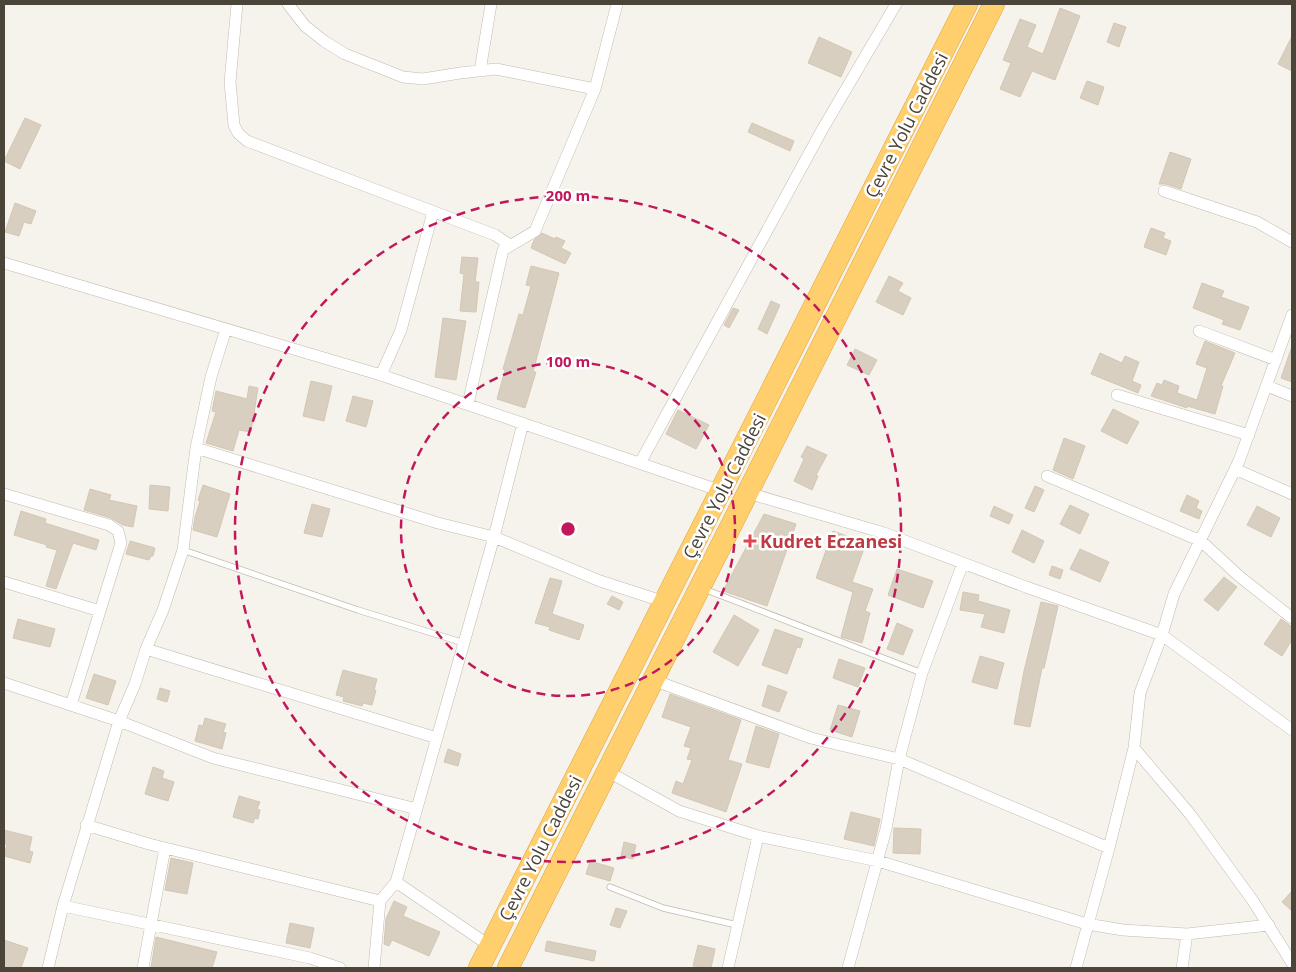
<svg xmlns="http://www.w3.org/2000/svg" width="1296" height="972" font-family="'Open Sans',sans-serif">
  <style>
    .building { fill: #d8cfc1; stroke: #d3c7b4 }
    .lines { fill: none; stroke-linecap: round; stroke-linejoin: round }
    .lane-casing { stroke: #c2bbae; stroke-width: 7 }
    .street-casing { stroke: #c2bbae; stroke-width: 12 }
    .highway-casing { stroke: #e0a43c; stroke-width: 22 }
    .lane { stroke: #fff; stroke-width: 5.5 }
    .street { stroke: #fff; stroke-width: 11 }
    .highway { stroke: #ffcf6e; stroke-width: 21 }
    .ring { fill: none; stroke: #c2185b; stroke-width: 2.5; stroke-dasharray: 9 6 }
    .health-dot { fill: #e0444e; stroke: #fff; stroke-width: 2 }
    .labels { text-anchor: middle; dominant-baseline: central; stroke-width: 5; stroke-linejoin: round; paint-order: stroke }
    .street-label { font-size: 18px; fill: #4b4439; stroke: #fff }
    .health-label { font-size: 18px; font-weight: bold; fill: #be3a42; stroke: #fff; text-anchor: start }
    .centre { fill: #c2185b; stroke: #fff; stroke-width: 2.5 }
    .ring-label { font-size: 15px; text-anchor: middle; font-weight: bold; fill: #c2185b; stroke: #fff; stroke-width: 5; stroke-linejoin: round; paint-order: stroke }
  </style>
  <rect width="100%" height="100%" fill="#f6f3ec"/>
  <path class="building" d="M1060 8 1080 16 1055 80 1032 71 1020 97 1000 89 1011 63 1003 60 1020 19 1036 25 1027 47 1043 54Z
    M1114 23 1126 27 1119 47 1107 42Z
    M1292 36V71L1278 64Z
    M819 37 852 52 841 77 808 63Z
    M1087 81 1104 87 1098 105 1080 98Z
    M25 118 41 125 20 169 4 161Z
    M752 123 794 141 790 151 748 132Z
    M1170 152 1191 159 1181 189 1166 184H1159Z
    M15 203 36 211 31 224 24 222 19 236 5 232Z
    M1151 228 1165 233 1163 238 1171 241 1166 255 1144 247Z
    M542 233 555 239 556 237 565 241 561 248 571 253 565 264 531 248 534 240Z
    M462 257 478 258 475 282H479L476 312 460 311 464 274 460 273Z
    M531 266 559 273 533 372H536L525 408 497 399 505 370 503 369 519 314 523 315 531 286 526 285Z
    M889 276 903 283 898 291 911 298 903 315 876 302Z
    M1202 283 1224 291 1221 297 1249 307 1240 330 1222 324 1224 320 1193 308Z
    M771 301 780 305 767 334 758 329Z
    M733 308 739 310 729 328 724 325Z
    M443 318 466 321 456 380 435 377Z
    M1205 341 1235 353 1221 386H1223L1215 414 1187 406V408L1151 396 1157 383 1162 385 1164 380 1179 386 1177 393 1197 400 1207 368 1196 364Z
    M855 349 877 360 869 375 847 365Z
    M1291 349H1292V382L1281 378Z
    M1100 353 1122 363 1125 356 1139 362 1132 381 1141 385 1138 393 1091 374Z
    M311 381 332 386 324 421 303 416Z
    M249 386 258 388 251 432 239 430 233 451 206 443 216 412 212 411 216 391 247 399Z
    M353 396 373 401 366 427 346 421Z
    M1113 409 1139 422 1127 444 1101 431Z
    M678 410 709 425 696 449 666 434Z
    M1064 438 1085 446 1073 479 1053 470Z
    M807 446 827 455 816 475 818 476 812 490 794 481 804 459 801 457Z
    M150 485 170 487 168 511 149 509Z
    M203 485 230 494 217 537 193 530 195 517 200 501 198 500Z
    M1035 486 1044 490 1034 512 1025 508Z
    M90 489 111 495 109 500 137 506 133 527 123 525 111 518 84 510Z
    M1187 495 1199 501 1196 508 1202 511 1199 519 1180 511Z
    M312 504 330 509 322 537 304 533Z
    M1070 505 1089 514 1080 534 1060 524Z
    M994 506 1013 515 1009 524 990 516Z
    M1257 506 1280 518 1271 537 1247 525Z
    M21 511 46 519 45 523 99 540 96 550 73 543 56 589 46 586 57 550 46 547 47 545 14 535Z
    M764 514 796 524 767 606 723 591Z
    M1022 530 1044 541 1034 563 1012 552Z
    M833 531 866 543 852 582 873 589 865 611 870 613 862 643 841 637 853 592 816 578Z
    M130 541 155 548 153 556H151L149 560 126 554Z
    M1080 549 1109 562 1100 582 1070 569Z
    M1052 566 1063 570 1060 579 1049 575Z
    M897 569 933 581 923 608 888 595Z
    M1224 577 1237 587 1218 611 1204 600Z
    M550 578 562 581 552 614 584 625 579 640 549 630 550 627 535 623Z
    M963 592 979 595 978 601 1010 610 1004 633 981 627 985 614 960 610Z
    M612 596 623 602 619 610 607 604Z
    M1041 602 1058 606 1044 668H1042L1030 727 1014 724 1024 671Z
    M734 615 759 630 738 666 713 652Z
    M18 619 55 629 50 647 13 638Z
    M1281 619 1292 627V640L1282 656 1264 644Z
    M897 623 913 630 903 655 887 649Z
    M775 629 803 639 800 648 797 647 787 674 762 665Z
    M980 656 1004 663 997 689 972 682Z
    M839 659 865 668 858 687 833 678Z
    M343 670 377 679 374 690H376L372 705 363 703 362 706 343 701 344 697 336 695Z
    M94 674 116 681 108 705 86 698Z
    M768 685 787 692 779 712 762 706Z
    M160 688 170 691 167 702 157 699Z
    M670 694 741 720 728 760 742 764 726 812 672 793 676 781 683 784 692 760 687 759 691 748 684 746 691 727 662 717Z
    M838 705 860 711 852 737 830 730Z
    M205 718 226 724 223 732 226 733 222 749 195 741 199 725 203 726Z
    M756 726 779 734 769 768 746 762Z
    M448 749 461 754 458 766 444 762Z
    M153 767 164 771 162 778 174 782 168 801 145 794Z
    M239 796 260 802 257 809 260 810 258 819 255 818 253 823 233 817Z
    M851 812 880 819 874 846 844 839Z
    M894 828 921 829 920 854 893 853Z
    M4 830 32 837 29 851 33 852 30 863 4 856 7 844H4Z
    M624 842 636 845 633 859 621 856Z
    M171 858 193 863 187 894 165 890Z
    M590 861 614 868 610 881 586 874Z
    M1292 891V911L1282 902Z
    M394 901 407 907 403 916 440 932 429 956 392 940 389 946 384 944 386 919Z
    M616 908 627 911 620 928 610 925Z
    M290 923 314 928 310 948 286 943Z
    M156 937 217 952 212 968H151Z
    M4 940 28 948 21 968H4Z
    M547 941 596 951 594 961 545 951Z
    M698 945 715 949 711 968 693 966Z"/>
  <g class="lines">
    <g class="lane-casing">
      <path id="lane" d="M183 550 358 610 464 643
        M704 589 922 673
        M610 887 663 908 737 925"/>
    </g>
    <g class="street-casing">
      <path id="street" d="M237 4 230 82 234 125 238 133 247 141 495 235 510 245
        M288 4 305 26 324 41 345 54 403 77 423 79 460 73 496 69 595 89 535 231 503 250 468 404
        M480 71 491 4
        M595 89 617 4
        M1164 191 1257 222 1292 242
        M4 263 381 375 721 491
        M1199 331 1276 360
        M381 375 401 330 433 212
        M1267 386 1292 396
        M1117 395 1249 435
        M196 448 438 523 494 537 600 581 665 602
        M640 463 822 130 896 4
        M1235 469 1292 494
        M1047 476 1201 541 1239 576 1292 618
        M748 493 884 533 1026 587 1162 635 1292 730
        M4 494 109 525 118 531 121 543 71 705
        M4 582 100 611
        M146 649 437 738
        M653 680 811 738 899 759 1109 848
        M4 683 119 721 213 758 417 809
        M1134 748 1190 814 1253 901 1292 963
        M607 771 679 811 758 836 878 861 1087 924 1123 930 1187 934 1269 925
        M86 825 149 844 380 901
        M63 906 310 958 340 968
        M490 946 396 882 494 537 523 423
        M48 968 63 906 119 721 135 684 146 649 163 610 183 550 196 448 211 377 226 329
        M143 968 165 848
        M374 968 380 901 396 882
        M728 968 758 836
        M848 968 886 829 899 759 922 673 963 563
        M1076 968 1109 848 1134 748 1140 693 1162 635 1174 594 1239 461 1292 315
        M1182 968 1187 934"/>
    </g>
    <g class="highway-casing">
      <path id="highway" d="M479 968 967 4
        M508 968 994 4"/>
    </g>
    <use href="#lane" class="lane"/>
    <use href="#street" class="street"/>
    <use href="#highway" class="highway"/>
  </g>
  <g class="ring">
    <circle cx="568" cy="529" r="167"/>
    <circle cx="568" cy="529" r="333"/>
  </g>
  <path class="health-dot" d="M747.5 533.5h5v5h5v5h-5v5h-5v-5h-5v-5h5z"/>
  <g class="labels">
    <g class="street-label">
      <text transform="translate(906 125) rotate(-63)">Çevre Yolu Caddesi</text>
      <text transform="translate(724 486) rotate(-63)">Çevre Yolu Caddesi</text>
      <text transform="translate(540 848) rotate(-63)">Çevre Yolu Caddesi</text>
    </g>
    <g class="health-label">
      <text x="760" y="541">Kudret Eczanesi</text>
    </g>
  </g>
  <circle cx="568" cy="529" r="8" class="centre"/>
  <g class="ring-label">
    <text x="568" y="201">200 m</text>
    <text x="568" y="367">100 m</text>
  </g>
  <rect width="1296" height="972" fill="none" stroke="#4b4439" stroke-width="10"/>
</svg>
